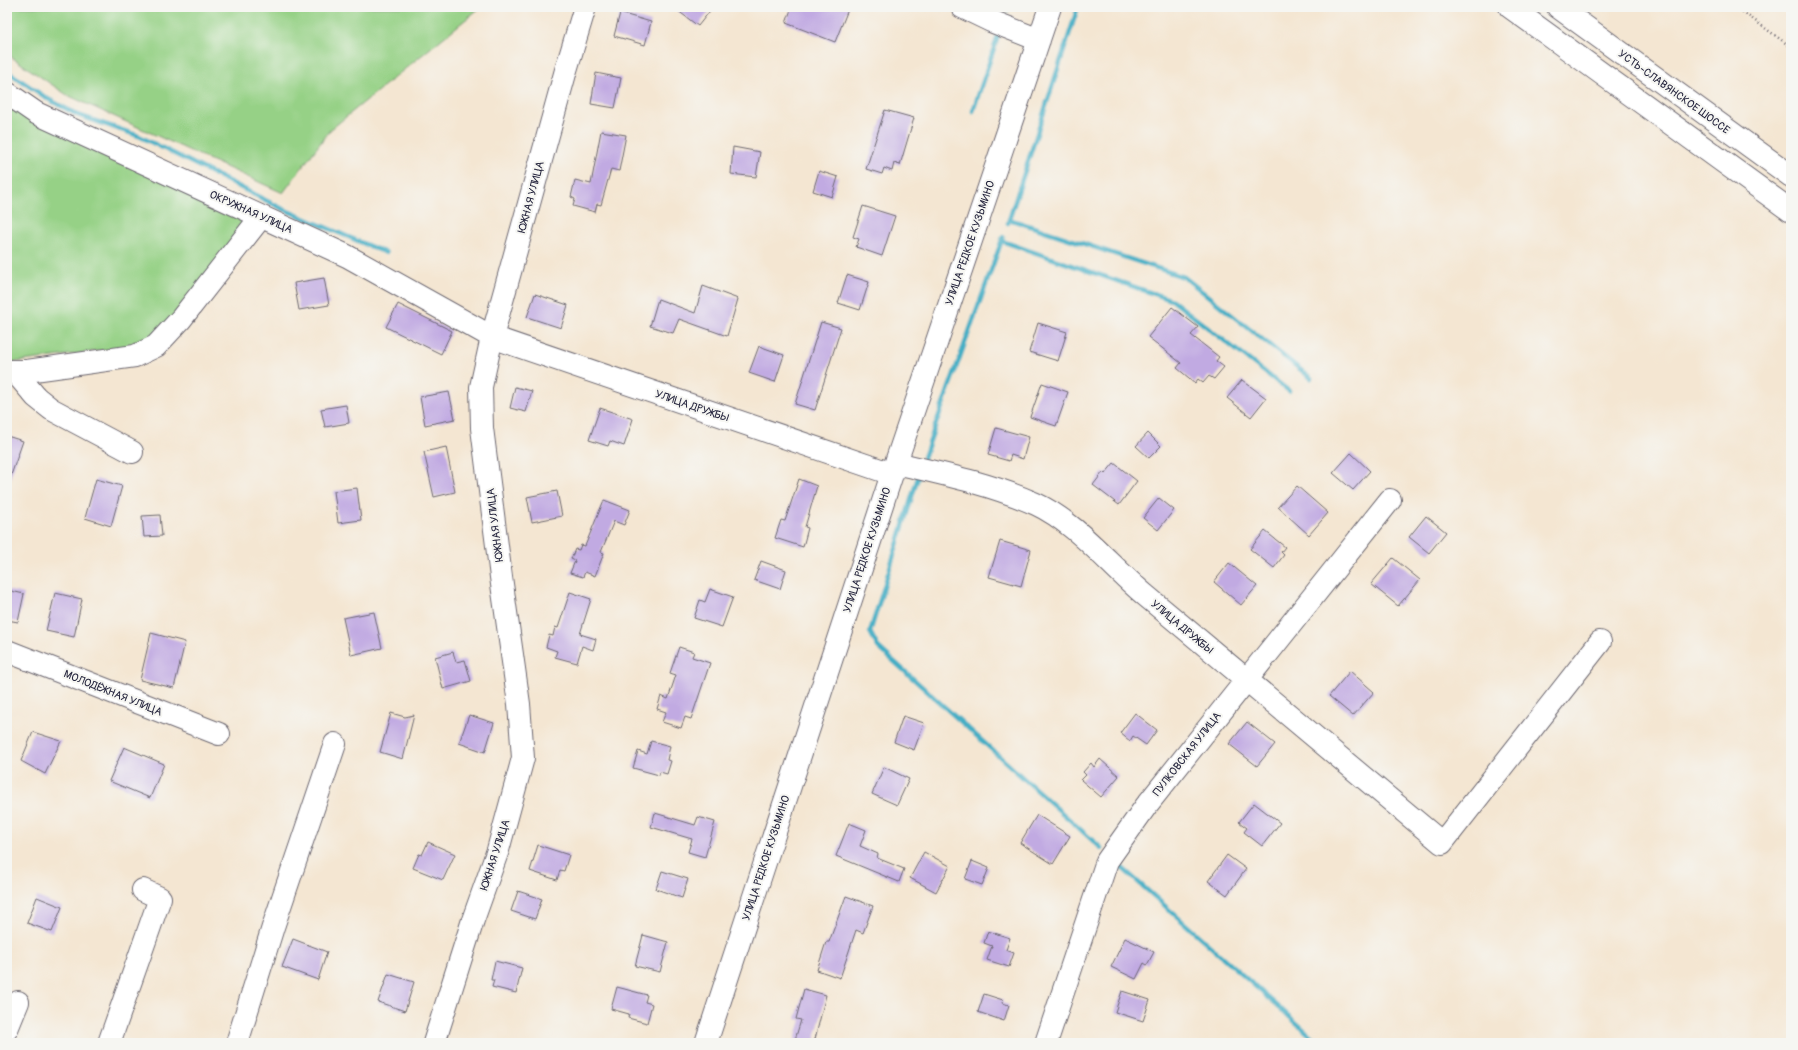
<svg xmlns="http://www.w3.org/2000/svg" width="1798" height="1050" font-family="Pangolin,sans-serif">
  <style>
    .green { fill: #96d186; stroke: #5c7a60 }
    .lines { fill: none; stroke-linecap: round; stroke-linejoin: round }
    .stream { stroke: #45aec5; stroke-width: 4.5 }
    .building { fill: #c1aae2 }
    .minor-casing { stroke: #6c6770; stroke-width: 24 }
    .path { stroke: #6c6770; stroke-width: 2.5; stroke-dasharray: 1 3; stroke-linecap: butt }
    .minor { stroke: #fff; stroke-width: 22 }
    .labels { text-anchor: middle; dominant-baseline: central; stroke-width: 4; stroke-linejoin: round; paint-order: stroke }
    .street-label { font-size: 11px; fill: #22223b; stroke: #f6f6f2 }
  </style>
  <rect width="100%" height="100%" fill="#f6f6f2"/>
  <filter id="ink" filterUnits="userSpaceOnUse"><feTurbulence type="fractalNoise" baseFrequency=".025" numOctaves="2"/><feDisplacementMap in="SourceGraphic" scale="8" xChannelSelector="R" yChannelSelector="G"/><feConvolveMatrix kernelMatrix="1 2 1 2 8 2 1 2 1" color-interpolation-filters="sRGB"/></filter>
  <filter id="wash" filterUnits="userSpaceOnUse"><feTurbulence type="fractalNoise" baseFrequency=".012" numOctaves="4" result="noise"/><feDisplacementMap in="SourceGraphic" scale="16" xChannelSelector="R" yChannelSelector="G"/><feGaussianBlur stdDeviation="0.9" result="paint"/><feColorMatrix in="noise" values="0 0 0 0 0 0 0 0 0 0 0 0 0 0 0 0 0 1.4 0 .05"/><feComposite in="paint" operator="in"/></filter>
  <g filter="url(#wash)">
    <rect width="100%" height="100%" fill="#f4e6d2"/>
    <path class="green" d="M7 7H481L330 130 283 193 67 95 7 54Z
      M7 98 239 212 246 223 167 329 135 346 16 362 7 361Z"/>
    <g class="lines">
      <path class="stream" d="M1007 10 1008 7
        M7 71 48 99 78 115 139 136 283 209 386 253
        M973 111 999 33
        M1009 219 1184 277 1311 378
        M1008 223 1078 7
        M1002 241 1172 300 1289 391
        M922 463 1003 237
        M919 474 870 632 878 647 1101 848
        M1119 865 1319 1043"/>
    </g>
    <g id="blocks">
      <path class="building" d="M673 7H713L698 26Z
        M792 7H849L835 42 786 23Z
        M620 13 651 22 645 45 614 36Z
        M596 73 621 78 615 108 591 104Z
        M885 110 914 118 900 165 894 163 892 171 884 168 882 174 866 169Z
        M601 131 626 135 619 171 611 169 601 205 597 204 595 212 573 206 575 199 571 197 575 180 591 184Z
        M733 147 760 152 756 177 731 174Z
        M819 171 838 177 832 197 813 191Z
        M863 206 895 216 882 256 856 247 859 239 853 237Z
        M847 275 869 282 860 310 838 303Z
        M324 278 329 305 299 310 294 283Z
        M703 286 738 299 727 336 679 319 673 333 650 326 658 299 695 313Z
        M535 294 568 305 561 328 527 317Z
        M398 304 452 331 441 354 386 327Z
        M1172 307 1198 327 1191 335 1219 357 1216 361 1224 367 1214 379 1209 376 1203 383 1198 379 1195 383 1177 368 1181 363 1148 337Z
        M821 322 841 328 815 410 795 404Z
        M1038 323 1067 332 1058 361 1029 352Z
        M759 346 784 355 775 382 749 373Z
        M1242 380 1266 398 1251 417 1227 398Z
        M1042 383 1068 392 1056 426 1030 417Z
        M515 387 532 391 526 412 510 408Z
        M449 392 455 419 425 425 420 397Z
        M346 405 349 423 325 427 321 409Z
        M600 408 633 419 624 446 610 441 608 446 589 440Z
        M996 428 1029 437 1023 459 1011 455 1009 461 988 455Z
        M1148 433 1161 446 1149 458 1136 446Z
        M7 436 23 441 9 481H7Z
        M446 447 455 492 434 497 424 452Z
        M1351 453 1370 471 1353 490 1333 473Z
        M1114 463 1137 481 1119 505 1093 485 1103 472 1105 474Z
        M96 479 122 486 111 526 85 518Z
        M799 479 817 486 805 527 808 528 803 547 775 538 781 520 785 521Z
        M1297 486 1328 513 1309 535 1278 507Z
        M357 488 361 520 338 523 334 491Z
        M557 491 562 516 532 522 527 497Z
        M1159 498 1174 510 1158 530 1143 518Z
        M604 500 630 510 624 525 614 521 601 552 604 553 595 576 585 572 583 577 570 573 575 561 571 559 575 549 579 550 581 545 585 546Z
        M160 515 162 536 144 537 142 516Z
        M1426 516 1446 532 1429 553 1409 537Z
        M1265 531 1285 547 1281 552 1284 555 1274 568 1250 549Z
        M1000 541 1031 550 1021 586 989 577Z
        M1393 558 1420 580 1398 606 1371 584Z
        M761 561 786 570 780 589 754 580Z
        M1229 563 1257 586 1241 605 1214 582Z
        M710 589 733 597 722 627 694 618 700 600 705 602Z
        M7 590 24 594 18 622 7 620Z
        M570 592 591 599 580 634 596 639 593 650 582 646 577 663 555 657 557 651 546 647 549 635 553 636 555 627 558 628Z
        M55 593 82 599 74 637 46 631Z
        M374 612 382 648 351 655 343 618Z
        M151 633 185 642 174 688 140 680Z
        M679 647 694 652 692 657 710 663 691 719 685 717 681 728 662 722 666 712 657 709 661 696 668 699 676 675 670 673Z
        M453 652 456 662 465 660 471 681 443 689 435 657Z
        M1350 671 1374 692 1353 716 1329 696Z
        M391 713 405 717 414 715 403 759 380 752Z
        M1135 713 1157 730 1146 745 1133 736 1130 741 1120 733Z
        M469 715 494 723 485 752 459 743Z
        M903 716 924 723 914 750 894 742Z
        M1247 722 1275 744 1257 766 1229 744Z
        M33 732 61 741 45 774 21 761Z
        M651 741 670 746 667 760 671 761 667 774 660 772 659 775 633 768 638 751 647 754Z
        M124 747 164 764 150 798 109 781Z
        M1100 759 1119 776 1101 797 1081 780 1086 775 1083 772 1091 763 1094 767Z
        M884 767 909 779 897 805 872 794Z
        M1254 803 1280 823 1262 846 1244 832 1247 828 1239 822Z
        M655 813 695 825 698 817 715 822 705 857 688 852 692 839 651 827Z
        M1037 815 1070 836 1053 864 1020 843Z
        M849 823 866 830 860 846 878 854 877 858 904 869 899 882 836 856Z
        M428 842 455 854 443 880 413 868 419 854 422 855Z
        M538 845 569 855 564 871 560 870 557 880 530 871Z
        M924 852 950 866 936 892 910 878Z
        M1227 855 1246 869 1227 895 1208 881Z
        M972 861 989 868 982 885 965 879Z
        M662 871 688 879 682 898 656 889Z
        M518 891 542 899 535 919 511 911Z
        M846 896 873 906 863 933 856 930 840 978 817 970 826 942H829Z
        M37 897 62 907 52 932 27 923Z
        M988 931 1010 938 1006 950 1014 953 1009 967 987 960 992 946 984 943Z
        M643 935 668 942 660 972 635 966Z
        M1125 938 1154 952 1147 965 1144 963 1136 979 1111 967Z
        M293 939 327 952 318 980 282 967Z
        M495 961 522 968 516 993 492 987 494 980H491Z
        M388 974 414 982 405 1011 378 1002Z
        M617 987 647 995 645 1002 652 1004 647 1023 628 1018 629 1014 611 1009Z
        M804 989 826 995 814 1043H794L801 1020 796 1019Z
        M1122 991 1150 1000 1143 1021 1115 1012Z
        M984 994 1003 1000 1002 1003 1009 1005 1004 1021 978 1012Z"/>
    </g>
  </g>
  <g filter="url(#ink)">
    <use href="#blocks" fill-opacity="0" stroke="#6c6770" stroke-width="1"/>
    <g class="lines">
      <g class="minor-casing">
        <path id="minor" d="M962 7 991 21 1039 40
          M1510 7 1791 211
          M1558 7 1791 176
          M7 93 36 113 347 256 492 337 892 474
          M7 371H27L135 356 156 346 181 319 261 217
          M14 371 36 397 51 409 132 452
          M896 463C943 474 991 484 1036 504 1077 523 1110 566 1145 595 1244 678 1343 761 1442 843L1600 642
          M7 651 219 734
          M7 1029 18 1002
          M109 1043 160 898 143 890
          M237 1043 273 927 335 744
          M434 1043 473 920 498 850 523 758 519 704 501 577 482 428 481 387 492 337 566 70 585 7
          M706 1043 892 474 1050 7
          M1046 1043 1107 861 1146 806 1390 500"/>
      </g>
      <path class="path" d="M1736 7 1791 47"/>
      <use href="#minor" class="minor"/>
    </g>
  </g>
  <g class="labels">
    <g class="street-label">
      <text transform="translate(1674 92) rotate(36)">УСТЬ-СЛАВЯНСКОЕ ШОССЕ</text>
      <text transform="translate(531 197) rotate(-75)">ЮЖНАЯ УЛИЦА</text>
      <text transform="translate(251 212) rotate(24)">ОКРУЖНАЯ УЛИЦА</text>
      <text transform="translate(970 243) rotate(-71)">УЛИЦА РЕДКОЕ КУЗЬМИНО</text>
      <text transform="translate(692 406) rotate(19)">УЛИЦА ДРУЖБЫ</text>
      <text transform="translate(495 525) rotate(-97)">ЮЖНАЯ УЛИЦА</text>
      <text transform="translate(867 550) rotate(-72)">УЛИЦА РЕДКОЕ КУЗЬМИНО</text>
      <text transform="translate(1182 627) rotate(40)">УЛИЦА ДРУЖБЫ</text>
      <text transform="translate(113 693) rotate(22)">МОЛОДЁЖНАЯ УЛИЦА</text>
      <text transform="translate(1187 754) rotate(-52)">ПУЛКОВСКАЯ УЛИЦА</text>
      <text transform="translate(495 855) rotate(-72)">ЮЖНАЯ УЛИЦА</text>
      <text transform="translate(766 858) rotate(-72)">УЛИЦА РЕДКОЕ КУЗЬМИНО</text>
    </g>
  </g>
  <rect width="1798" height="1050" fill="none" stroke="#f6f6f2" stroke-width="24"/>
</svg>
